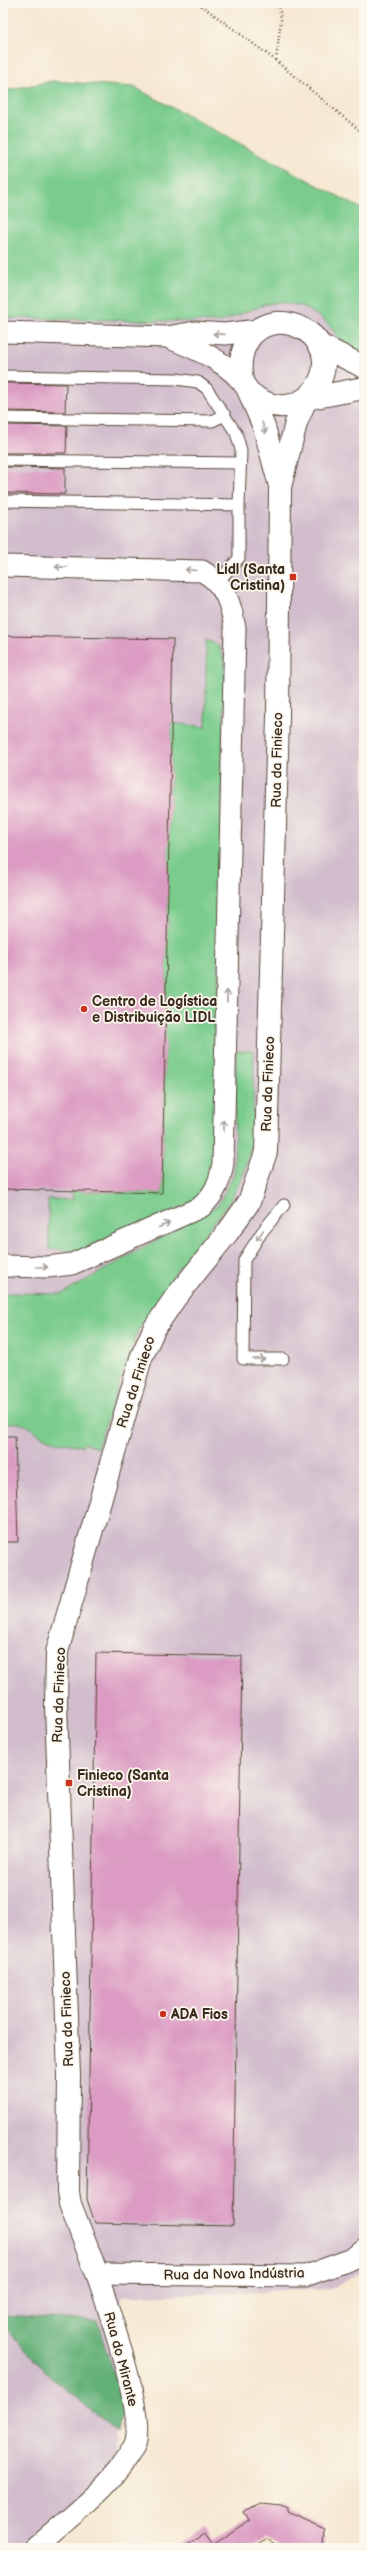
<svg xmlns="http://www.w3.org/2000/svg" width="367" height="2551" font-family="'Balsamiq Sans',sans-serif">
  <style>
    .industrial { fill: #d1bdcc }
    .green { fill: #7acc8d; stroke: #5a7b56 }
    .forest { fill: #63b078; stroke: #4f6d4b }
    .building { fill: #db9bc2 }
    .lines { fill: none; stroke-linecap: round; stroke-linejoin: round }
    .lane-casing { stroke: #574639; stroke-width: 13 }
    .street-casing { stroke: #574639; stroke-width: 23 }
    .secondary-casing { stroke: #574639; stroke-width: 24 }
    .path { stroke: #574639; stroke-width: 2.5; stroke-dasharray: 1 3; stroke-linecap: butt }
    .lane { stroke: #fff; stroke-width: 11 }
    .street { stroke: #fff; stroke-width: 21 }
    .secondary { stroke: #fff; stroke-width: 22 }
    .oneway { stroke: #a79f9a }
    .poi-dot { fill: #c8321e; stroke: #fbf7ec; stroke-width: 1.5 }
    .labels { text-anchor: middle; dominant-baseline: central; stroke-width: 3.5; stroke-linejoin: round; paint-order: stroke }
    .poi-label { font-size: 14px; font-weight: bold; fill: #3b2a1e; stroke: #fbf7ec; text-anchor: start }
    .street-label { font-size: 14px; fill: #3b2a1e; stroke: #fbf7ec }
  </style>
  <rect width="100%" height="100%" fill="#fbf7ec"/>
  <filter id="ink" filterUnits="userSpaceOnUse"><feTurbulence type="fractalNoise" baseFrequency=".025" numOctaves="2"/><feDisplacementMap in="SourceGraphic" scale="8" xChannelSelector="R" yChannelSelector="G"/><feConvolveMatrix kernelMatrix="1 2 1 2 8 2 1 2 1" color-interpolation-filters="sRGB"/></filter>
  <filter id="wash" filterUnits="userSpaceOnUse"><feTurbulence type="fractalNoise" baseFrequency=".012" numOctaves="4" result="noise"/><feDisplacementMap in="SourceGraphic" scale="16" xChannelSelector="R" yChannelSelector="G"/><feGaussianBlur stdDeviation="0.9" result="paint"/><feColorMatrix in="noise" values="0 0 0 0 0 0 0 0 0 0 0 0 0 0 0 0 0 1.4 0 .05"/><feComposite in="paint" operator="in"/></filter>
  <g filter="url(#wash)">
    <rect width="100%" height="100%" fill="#f6e8d2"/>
    <path class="industrial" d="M52 81 134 87 364 210V2270L334 2288 121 2297 114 2476 35 2548H3V91Z"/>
    <path class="green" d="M52 81 134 87 364 210V355L344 345 329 325 321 318 302 306 282 302 266 304 221 322 3 318V91Z
      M206 640 218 645 225 662 214 1177 198 1200 80 1251 49 1249 48 1199 73 1200 72 1191 162 1193 171 723 206 727Z
      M236 1051H254L253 1140 244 1173 231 1200 178 1269 137 1332 97 1448 84 1443 82 1446C72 1444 59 1443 49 1439 28 1431 31 1419 3 1424V1293L62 1294 218 1205 234 1174Z"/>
    <path class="forest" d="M3 2315 97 2321 123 2405 118 2432 52 2378 3 2325Z"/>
    <g id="blocks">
      <path class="building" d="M3 383 66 384 65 412 3 411Z
        M3 425 67 426 66 453H3Z
        M3 467 65 468V494L3 493Z
        M3 636 173 639 162 1193 3 1189Z
        M3 1436H15L18 1542H3Z
        M96 1653 242 1656 233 2226 95 2223 87 2199Z
        M262 2504 282 2506 288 2509V2513L325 2529 324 2548H281L267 2539 253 2548H179L205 2532 213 2544 248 2521 243 2512Z"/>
    </g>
  </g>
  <g filter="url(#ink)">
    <use href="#blocks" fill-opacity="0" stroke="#574639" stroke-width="1"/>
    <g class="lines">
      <g class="lane-casing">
        <path id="lane" d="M3 376 176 379 198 382 207 389 236 433 241 450 239 505
          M3 418 212 421 225 415
          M3 460 240 463
          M3 501 239 505V558L218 582
          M283 1359H243L244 1260 262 1232 284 1205"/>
      </g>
      <g class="street-casing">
        <path id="street" d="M3 332 167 337 195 332 225 334 258 330
          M167 337C196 349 231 362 248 390
          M3 566 202 571C225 583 231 604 235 628L223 1163C220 1182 215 1194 201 1207L72 1264 47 1267 3 1266
          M35 2548C67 2518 114 2485 134 2446 148 2420 107 2306 97 2274L305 2276 352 2259 364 2249"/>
      </g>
      <g class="secondary-casing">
        <path id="secondary" d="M318 344 364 367
          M242 380C237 355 247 326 276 323 287 322 296 325 305 330 353 360 301 438 249 392
          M249 392 264 427 280 486
          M97 2274 70 2204 68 2192 69 2075 56 1705 57 1652 141 1358 154 1329 175 1298 228 1232 249 1202 266 1152 278 717 280 487 296 423 306 399 364 388"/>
      </g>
      <path class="path" d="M198 3 270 56 364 134
        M276 60 281 20 279 3"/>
      <use href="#lane" class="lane"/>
      <use href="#street" class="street"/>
      <use href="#secondary" class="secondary"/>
    </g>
    <defs><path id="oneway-shaft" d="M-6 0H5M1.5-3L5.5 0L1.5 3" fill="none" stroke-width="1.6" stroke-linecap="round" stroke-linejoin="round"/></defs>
    <g class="oneway">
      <use href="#oneway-shaft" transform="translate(219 334) rotate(-176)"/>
      <use href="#oneway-shaft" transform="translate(264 428) rotate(72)"/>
      <use href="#oneway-shaft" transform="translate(61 567) rotate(-179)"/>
      <use href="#oneway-shaft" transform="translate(191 570) rotate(-175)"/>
      <use href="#oneway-shaft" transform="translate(227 996) rotate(-89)"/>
      <use href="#oneway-shaft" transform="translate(224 1126) rotate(-89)"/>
      <use href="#oneway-shaft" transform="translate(164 1225) rotate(-24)"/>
      <use href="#oneway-shaft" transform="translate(260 1235) rotate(123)"/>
      <use href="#oneway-shaft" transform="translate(42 1267)"/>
      <use href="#oneway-shaft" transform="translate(259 1359)"/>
    </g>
  </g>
  <g class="poi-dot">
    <rect x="289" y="573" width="8" height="8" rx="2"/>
    <circle cx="84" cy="1009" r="4"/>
    <rect x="65" y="1779" width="8" height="8" rx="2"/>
    <circle cx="163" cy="2014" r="4"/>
  </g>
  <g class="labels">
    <g class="poi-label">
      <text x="285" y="569" text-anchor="end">Lidl (Santa<tspan x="285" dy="16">Cristina)</tspan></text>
      <text x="92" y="1001">Centro de Logística<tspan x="92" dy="16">e Distribuição LIDL</tspan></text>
      <text x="77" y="1775">Finieco (Santa<tspan x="77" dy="16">Cristina)</tspan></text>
      <text x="171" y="2014">ADA Fios</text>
    </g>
    <g class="street-label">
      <text transform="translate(277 760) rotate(-89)">Rua da Finieco</text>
      <text transform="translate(268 1084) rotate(-88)">Rua da Finieco</text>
      <text transform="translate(136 1382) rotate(-72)">Rua da Finieco</text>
      <text transform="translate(59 1695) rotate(-88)">Rua da Finieco</text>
      <text transform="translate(67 2019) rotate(-92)">Rua da Finieco</text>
      <text transform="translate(234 2274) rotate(-1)">Rua da Nova Indústria</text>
      <text transform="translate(121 2359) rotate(75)">Rua do Mirante</text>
    </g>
  </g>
  <rect width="367" height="2551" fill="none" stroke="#fbf7ec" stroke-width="16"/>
</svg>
